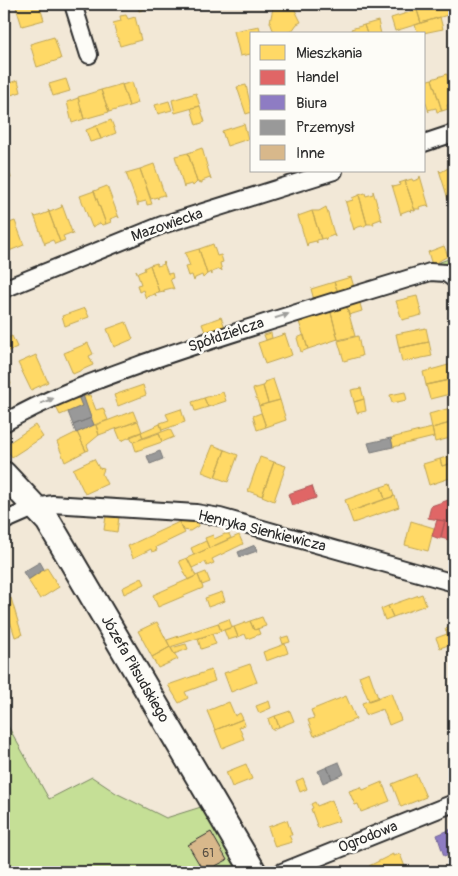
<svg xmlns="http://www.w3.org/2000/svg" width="458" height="876" font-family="Pangolin,sans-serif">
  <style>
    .green { fill: #c5df96; stroke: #788560 }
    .homes { fill: #ffd966; stroke: #bfa554 }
    .shops { fill: #e06666; stroke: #aa5454 }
    .offices { fill: #8e7cc3; stroke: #706495 }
    .industry { fill: #999; stroke: #787878 }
    .building { fill: #d8b88b; stroke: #2b2b2b }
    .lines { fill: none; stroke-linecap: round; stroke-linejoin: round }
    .street-casing { stroke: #2b2b2b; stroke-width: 20 }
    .secondary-casing { stroke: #2b2b2b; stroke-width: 28 }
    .street { stroke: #fdfcf7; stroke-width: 16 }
    .secondary { stroke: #fdfcf7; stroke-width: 24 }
    .oneway { fill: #9e9e9b }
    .labels { text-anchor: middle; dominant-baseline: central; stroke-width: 5; stroke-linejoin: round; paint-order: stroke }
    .number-label { font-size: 12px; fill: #564e43 }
    .street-label { font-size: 15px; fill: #2b2b2b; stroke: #fdfcf7 }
  </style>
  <rect width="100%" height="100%" fill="#f2e8d7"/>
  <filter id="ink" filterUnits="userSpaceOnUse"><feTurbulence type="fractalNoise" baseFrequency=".02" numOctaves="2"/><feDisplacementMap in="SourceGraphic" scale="10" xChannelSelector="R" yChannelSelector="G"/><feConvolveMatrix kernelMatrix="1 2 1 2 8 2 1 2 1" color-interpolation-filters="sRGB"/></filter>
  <g filter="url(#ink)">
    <path class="green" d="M454 257V269L432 265Z
      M4 719 49 799 92 777 116 793 166 818 201 807 240 872H4Z"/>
    <path class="homes" d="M15 4H39L44 20 22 26Z
      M137 4H150L151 7 139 11Z
      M270 4H292L301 22 297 24 292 31 282 34 273 30 270 22 273 8 269 5Z
      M316 4H331L318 8Z
      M437 4H447L451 14 421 23 417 10Z
      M417 10 421 23 395 31 391 18Z
      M126 15 128 19 135 17 141 40 120 46 113 23 121 21 120 16Z
      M440 17 443 29 418 34 415 25Z
      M378 21 381 34H367L364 25Z
      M364 25 367 34H353L351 29Z
      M259 26 261 34H252V57L251 54 240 56 234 31Z
      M54 37 61 59 37 67 30 44Z
      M447 74 454 103 447 105 448 109 442 111 432 79Z
      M66 79 70 91 53 96 49 84Z
      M432 79 442 111 437 112 436 108 428 110 429 112 424 98V81Z
      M18 80 21 92 4 97V85Z
      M132 82 138 103 129 106 122 85Z
      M122 84 129 106 109 112 101 90Z
      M246 85 252 112 246 114 237 87Z
      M101 90 109 112 84 119 78 97Z
      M196 93 200 106 175 113 172 100Z
      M78 98 84 119 72 123 67 102Z
      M169 101 172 110 158 114 155 105Z
      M200 106 205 122 196 125 191 108Z
      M111 120 116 133 101 139 96 126Z
      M244 124 248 139 227 146 222 131Z
      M96 126 101 139 90 142 86 130Z
      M202 148 211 180 210 178 202 181V183L197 182 188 153Z
      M188 153 197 182 193 186 192 184 184 186V188L175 156Z
      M4 159 11 178 4 181Z
      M154 164 165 196 163 195 158 197V199L157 197 151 199 140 169Z
      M452 166 454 195 448 199 439 170 441 172Z
      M140 169 152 204 147 205 146 201 138 203V206L126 173Z
      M420 176 429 207 427 205 419 207 420 209H415V211L405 181 412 179 413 181 419 179Z
      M405 181 415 211 410 210 411 212 409 210 401 213V215L392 185 393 187 400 185 399 183Z
      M107 186 119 218 118 216 110 219 111 222 106 224 94 191Z
      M94 191 106 224 102 225 100 223 92 227 80 196Z
      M373 191 382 221 381 219 373 222 374 224H367L359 195 365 193 366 196 373 194Z
      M359 195 367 224 363 227 362 226 355 228 354 230 345 200 346 202 353 200 352 198Z
      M61 205H62L73 235 71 233 63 236 65 240 60 242 48 210 50 212 62 207Z
      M326 207 335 237 334 235 326 238V240L325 238 321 239 312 211H319Z
      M312 211 321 239 317 240V243L316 241 308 243 307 246 298 216Z
      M49 212 60 242 55 244 53 240 45 243V245L34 215 36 217Z
      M15 221 24 245 4 253V225Z
      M213 244 217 256 221 255 223 262 220 263 222 271 220 269 212 272V275L211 272 207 274 199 249Z
      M444 246 448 256 432 265 428 252Z
      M199 249 207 274 203 278 202 275 195 278 194 281 192 275 188 276 185 267 190 266 185 253Z
      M163 261 168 274 172 273 173 278 170 279 174 289 172 288 164 290V293V291L159 292 150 265 157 263V266L164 264Z
      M150 265 159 292 155 293 156 296 155 294 146 297V299L143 290 139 292 137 285 141 284 136 270 138 273 145 270 144 268Z
      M351 277 354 287 338 292 334 282Z
      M334 282 338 292 314 300 311 289Z
      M417 296 422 315 402 320 396 301Z
      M359 300 362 311 349 315 346 304Z
      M346 304 355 336 338 340 330 309Z
      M85 308 89 317 65 326 62 316Z
      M330 309 338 339 308 349 298 319Z
      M221 317 226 330 207 337 202 324Z
      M126 322 133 339 114 347 107 329Z
      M426 328 429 342 399 348 396 334Z
      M271 333 272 338 266 340 264 335Z
      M285 334 292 355 265 364 258 343Z
      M304 335 308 349 301 352 297 338Z
      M12 336 17 347 4 353V340Z
      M358 336 362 356 344 361 338 341Z
      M429 342 432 356 402 362 399 348Z
      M88 343 93 354 89 356 93 365 73 374 64 353Z
      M36 355 48 382 31 390 18 363Z
      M452 364 454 379 426 385 423 372Z
      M4 368 11 384 4 387Z
      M273 379 280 400 268 403 263 386 265 385 264 382Z
      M454 379V393L430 399 426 385Z
      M143 385 146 395 118 406 114 395Z
      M263 386 268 403 259 406 253 389Z
      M361 388 364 399 354 402 351 390Z
      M223 392 226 401 208 407 204 398Z
      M405 392 407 400 392 403 390 395Z
      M90 395 96 410 103 408 108 420 94 425 83 397Z
      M78 396 82 406 60 415 55 405Z
      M204 398 208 407 195 411 192 402Z
      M364 399 366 411 357 413 354 402Z
      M280 400 286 420 266 427 259 406Z
      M454 407V422L432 428 429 414Z
      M181 409 185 422 162 430 160 423 169 420 166 414Z
      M133 411 137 421 99 435 96 425Z
      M261 413 266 427 257 430 253 416Z
      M138 421 142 432 121 441 116 429Z
      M454 422V437L435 442 432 428Z
      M160 424 162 431 143 438 141 432Z
      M35 425 43 437 12 457 4 446Z
      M94 425H96L99 435 87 445 89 450 86 451 77 432Z
      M432 428 434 437 393 447 391 438Z
      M170 429 174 437 162 442 159 433Z
      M77 432 86 451 65 462 57 442Z
      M141 432 143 438 133 442 130 436Z
      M159 433 162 442 136 451 133 442Z
      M213 445 225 450 215 477 202 472Z
      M225 450 238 455 228 482 215 477Z
      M449 456 450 466 449 464 442 466 440 459Z
      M260 457 274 462 262 496 248 491Z
      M94 459 99 468 104 469 102 474 107 484 85 494 73 469Z
      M440 459 442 466 449 464 453 477 429 485 423 464Z
      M274 462 286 466 274 501 262 496Z
      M390 484 394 496 385 499 381 487Z
      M381 487 385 499 349 512 345 500Z
      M395 496 399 507 353 523 349 512Z
      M106 516 119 517 117 532 104 530Z
      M182 521 198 523V526L190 531 183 530 179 522Z
      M411 521 434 528 428 551 405 545Z
      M179 522 185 533 156 547 157 550 152 552 151 549 133 558 128 546Z
      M225 534H229L231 538 209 548 205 538 213 535 214 539Z
      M239 535 243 544 212 559 214 563 207 566 205 562 192 568 187 558Z
      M206 541 209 548 194 555 191 548Z
      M187 558 196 576 188 580 179 561Z
      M47 568 59 587 40 599 28 580Z
      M206 572 210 582 202 585 198 575Z
      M198 575 203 588 158 607 153 595Z
      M142 578 145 584 124 594 122 588Z
      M222 592 225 601 208 607 205 598Z
      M422 594 426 605 393 617 388 606Z
      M11 598 22 635 15 637 4 601Z
      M388 606 393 617 385 620 381 609Z
      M262 617 266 626 254 630 250 621Z
      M229 619 232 627 221 631 218 623Z
      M250 621 254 630 258 629 260 634 247 639 245 634 238 637 234 627Z
      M157 622 170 647 152 657 138 631Z
      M218 623 221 631 170 647 167 640Z
      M454 625V628L446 631 445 629Z
      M234 627 238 637 228 640 224 630Z
      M454 628V642L451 644 446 631Z
      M212 634 216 644 201 649 198 639Z
      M447 634 451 644 440 648 436 638Z
      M288 636 290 642 283 644 281 638Z
      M186 644 188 649 174 654 171 648Z
      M285 644 288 653 266 661 263 652Z
      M170 647 178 659 158 668 152 657Z
      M250 664 257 682 231 692 224 673Z
      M211 670 215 681 185 692 188 698 179 703 168 685Z
      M369 672 378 698 369 701 359 676Z
      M391 693 401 720 389 725 383 709 366 715 362 703Z
      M346 696 356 719 314 736 308 720 314 718 311 710Z
      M269 701 271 708 259 713 256 706Z
      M229 702 235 716 240 713 243 719 215 730 207 711Z
      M290 711 294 721 279 727 275 716Z
      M275 716 279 727 272 730 268 719Z
      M243 719 245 725 239 727 244 739 222 748 215 730Z
      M246 764 252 779 232 787 226 772Z
      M416 774 426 797 401 807 392 784Z
      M303 778 307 789 300 792 296 781Z
      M382 782 390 801 361 812 358 804 355 805 349 791 361 787 363 790Z
      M332 800 339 821 318 828 311 809 313 808 311 804 315 802 317 806Z
      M287 820 292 835H289L292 842 275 847 268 827Z
      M393 854V856L400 854 407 872H363L370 868 369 866Z"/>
    <path class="shops" d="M312 486 316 498 292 506 288 494Z
      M454 498V521L449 540 441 538 445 521 428 518 431 506Z
      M437 520 445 521 440 539 432 536Z"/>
    <path class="offices" d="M454 828V852L444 856 437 835Z"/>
    <path class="industry" d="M83 395 91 418 73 425 68 412 82 406 78 396Z
      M91 418 94 425 76 433 73 425Z
      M391 438 393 447 371 452 368 443Z
      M160 451 163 459 150 464 147 456Z
      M255 545 257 551 240 557 238 552Z
      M40 562 44 569 28 580 23 572Z
      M339 762 344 774 332 779 327 767Z
      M327 767 332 779 323 783 318 771Z"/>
    <path class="building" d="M211 832 227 860 204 872 188 845Z"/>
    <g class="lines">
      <g class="street-casing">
        <path id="street" d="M73 4 89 55
          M424 143 454 133
          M4 289 162 225 334 171
          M4 423C52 395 106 377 158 358 248 327 339 300 430 272L446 273 454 279
          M4 521 36 507 52 504 196 513 220 517 454 583
          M282 872 454 803"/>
      </g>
      <g class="secondary-casing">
        <path id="secondary" d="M4 474 48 521 254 872"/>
      </g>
      <use href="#street" class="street"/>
      <use href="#secondary" class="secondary"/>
    </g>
    <defs><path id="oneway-solid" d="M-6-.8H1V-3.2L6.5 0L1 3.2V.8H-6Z" transform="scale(1.25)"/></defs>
    <g class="oneway">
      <use href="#oneway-solid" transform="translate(282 316) rotate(-18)"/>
      <use href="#oneway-solid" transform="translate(47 401) rotate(-21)"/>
    </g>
  </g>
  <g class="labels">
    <g class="number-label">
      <text x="208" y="853">61</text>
    </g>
    <g class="street-label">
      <text transform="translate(167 225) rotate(-19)">Mazowiecka</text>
      <text transform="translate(226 335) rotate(-19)">Spółdzielcza</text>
      <text transform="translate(262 531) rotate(14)">Henryka Sienkiewicza</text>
      <text transform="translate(135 669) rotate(60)">Józefa Piłsudskiego</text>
      <text transform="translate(368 837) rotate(-22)">Ogrodowa</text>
    </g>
  </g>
  <rect width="458" height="876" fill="none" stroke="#fdfcf7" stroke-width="20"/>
  <rect x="10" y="10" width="438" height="856" fill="none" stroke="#2b2b2b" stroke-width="2" filter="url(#ink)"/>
  <rect x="250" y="32" width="175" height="140" fill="#fdfcf7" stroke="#a9a8a5"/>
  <rect x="260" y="45" width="25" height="15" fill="#ffd966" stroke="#a9a8a5"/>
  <text x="296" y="58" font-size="15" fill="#2b2b2b">Mieszkania</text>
  <rect x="260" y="70" width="25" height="15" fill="#e06666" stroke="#a9a8a5"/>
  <text x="296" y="82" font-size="15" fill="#2b2b2b">Handel</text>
  <rect x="260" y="95" width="25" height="15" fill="#8e7cc3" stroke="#a9a8a5"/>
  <text x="296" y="108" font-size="15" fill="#2b2b2b">Biura</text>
  <rect x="260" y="120" width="25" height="15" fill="#999999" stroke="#a9a8a5"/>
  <text x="296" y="132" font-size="15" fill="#2b2b2b">Przemysł</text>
  <rect x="260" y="145" width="25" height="15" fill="#d8b88b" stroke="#a9a8a5"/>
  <text x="296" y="158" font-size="15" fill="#2b2b2b">Inne</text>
</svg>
